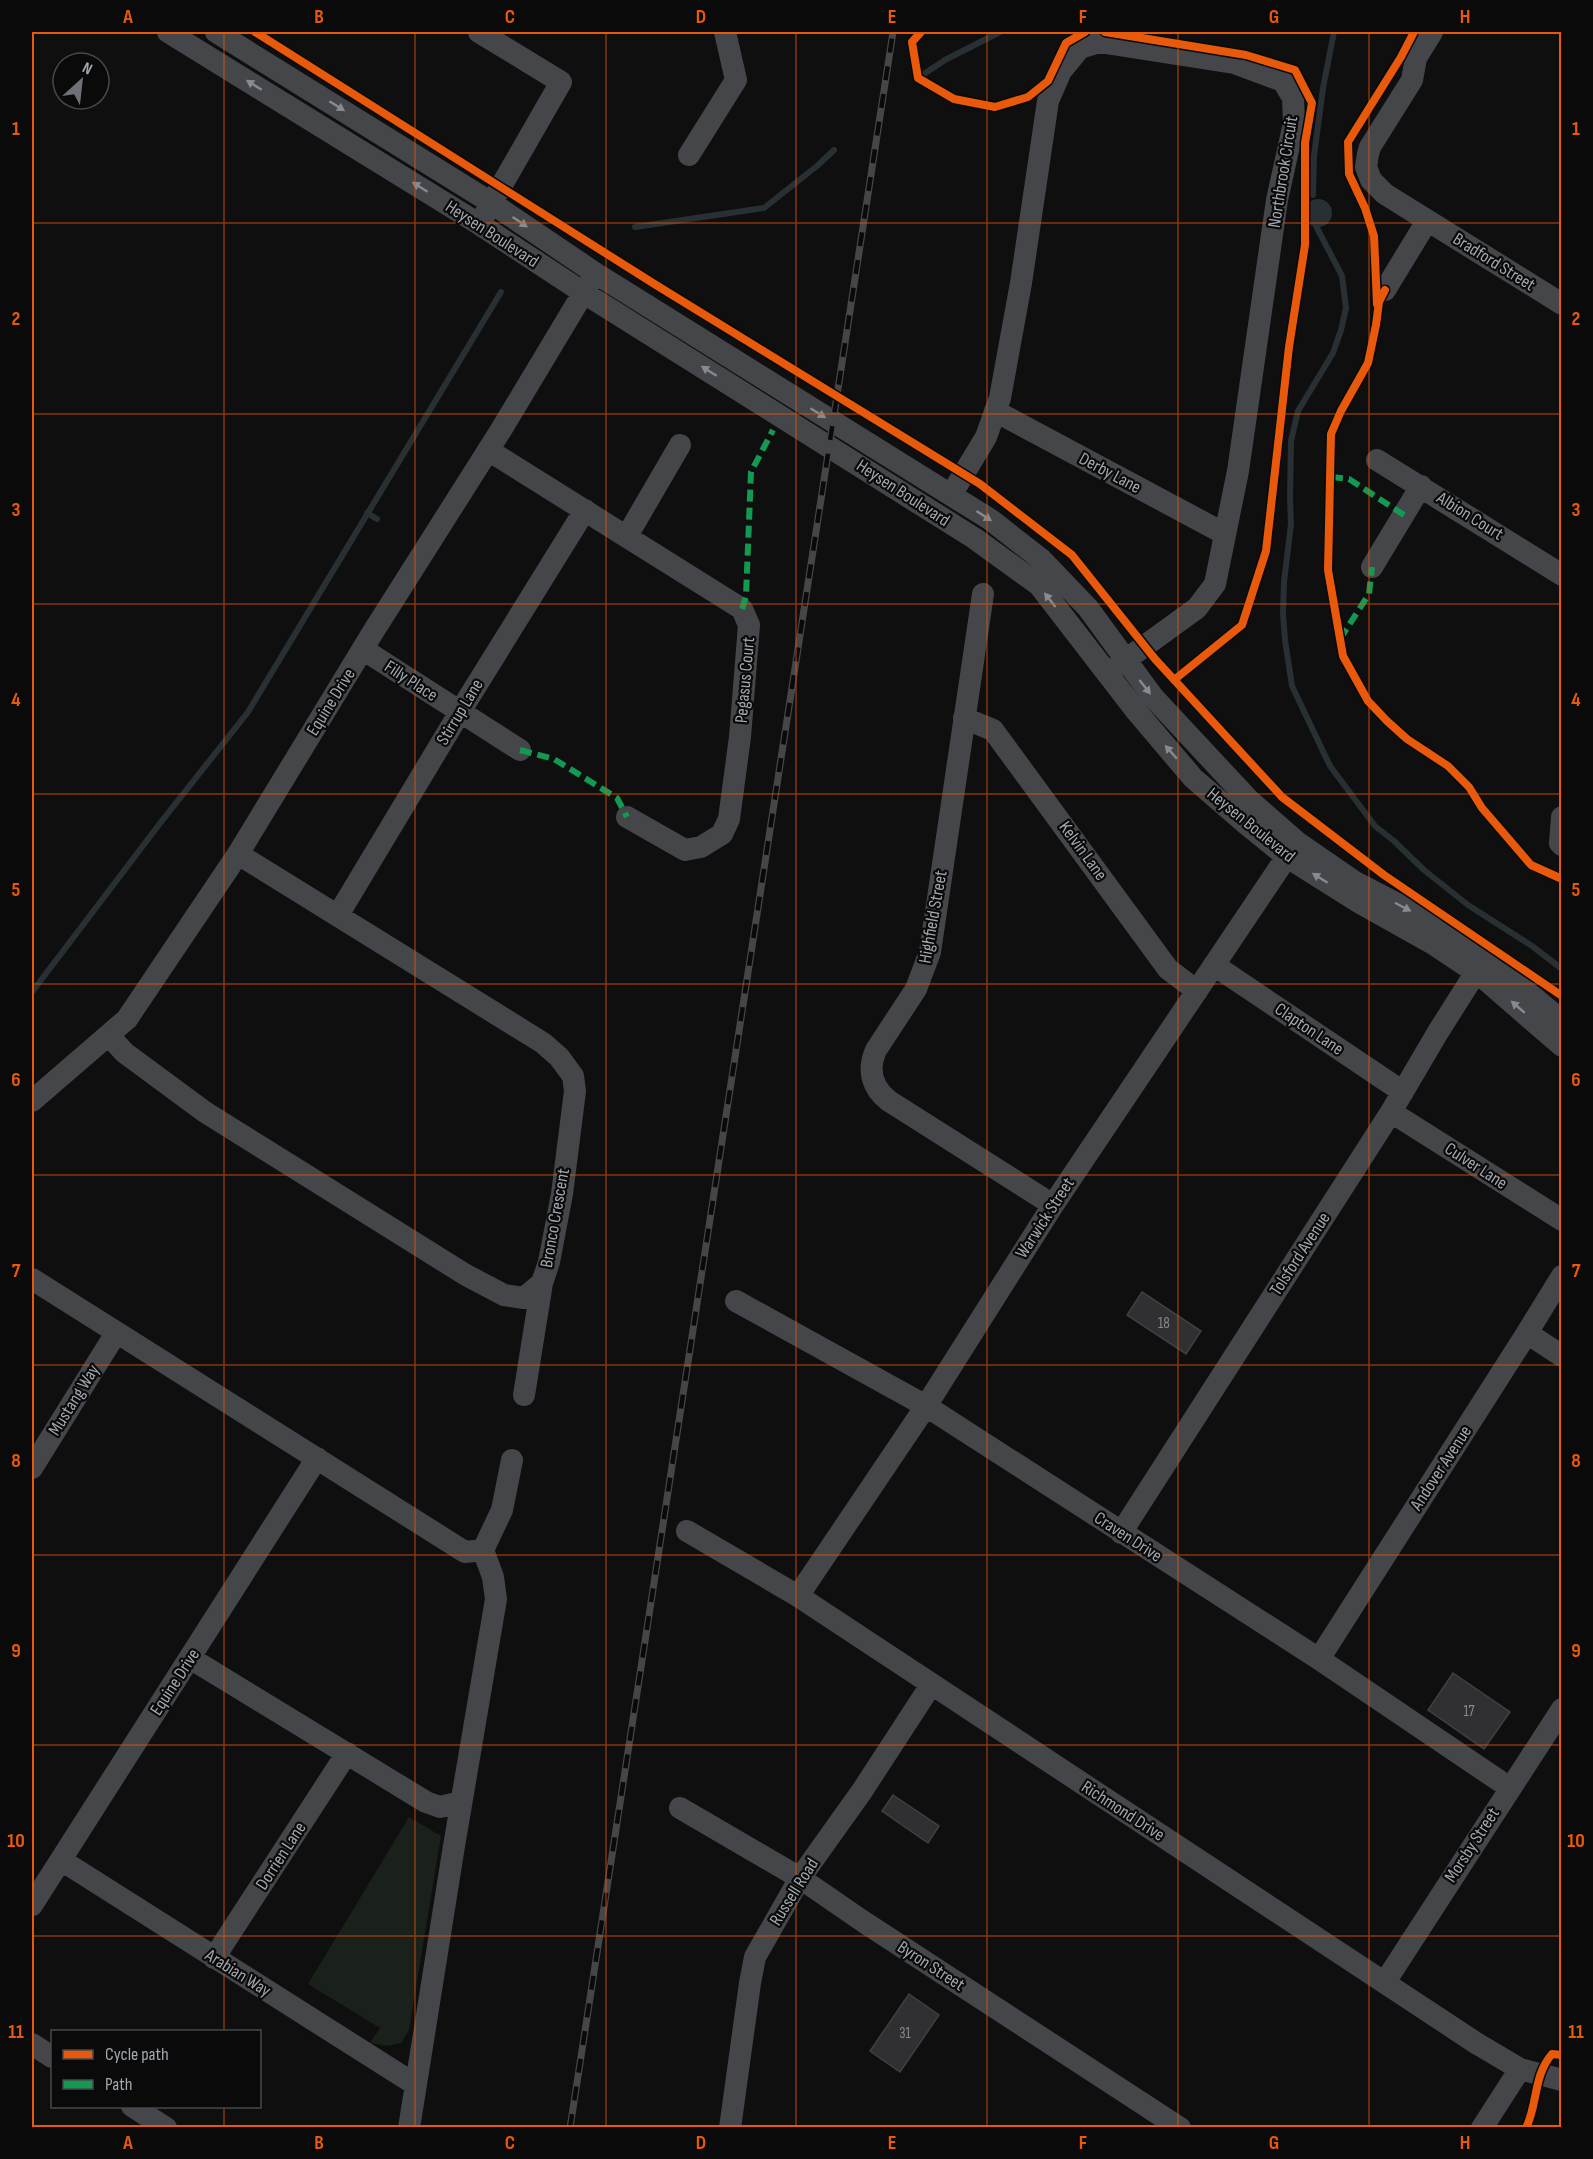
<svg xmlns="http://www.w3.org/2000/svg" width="1593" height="2159" font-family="'Sofia Sans Condensed',sans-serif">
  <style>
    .green { fill: #1a201a }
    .water { fill: #283034 }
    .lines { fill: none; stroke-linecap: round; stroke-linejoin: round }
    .stream { stroke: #283034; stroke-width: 6 }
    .building { fill: #303032; stroke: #3f4043; stroke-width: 1.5 }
    .minor { stroke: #444649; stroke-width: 22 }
    .rail-casing { stroke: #454648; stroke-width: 7 }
    .rail { stroke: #0a0a0b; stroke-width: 4.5; stroke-dasharray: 14; stroke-linecap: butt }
    .quiet { stroke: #139951; stroke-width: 6; stroke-dasharray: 12 6; stroke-linecap: butt }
    .cycleway-casing { stroke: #0a0a0b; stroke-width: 11 }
    .cycleway { stroke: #e8590c; stroke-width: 8 }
    .oneway { fill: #858b91 }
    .grid { fill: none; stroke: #e8590c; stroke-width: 1.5; stroke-opacity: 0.55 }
    .labels { text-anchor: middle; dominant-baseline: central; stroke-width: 4.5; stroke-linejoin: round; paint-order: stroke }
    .number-label { font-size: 15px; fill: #858a90 }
    .street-label { font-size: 18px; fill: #a1a8b0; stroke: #0a0a0b }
    .neatline { fill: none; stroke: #e8590c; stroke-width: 2 }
    .grid-label { font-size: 20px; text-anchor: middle; font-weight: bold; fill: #e8590c }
  </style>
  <rect width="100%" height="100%" fill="#0f0f10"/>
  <path class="green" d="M409 1817 441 1836 409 2030 401 2043 387 2046 370 2043 380 2028 308 1984Z"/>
  <path class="water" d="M1304 213a14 14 0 1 1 28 0a14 14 0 1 1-28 0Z"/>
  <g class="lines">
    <path class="stream" d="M924 74 945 60 1000 32
      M1313 195 1314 156 1323 88 1334 32
      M1316 226 1342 276 1346 308 1341 330 1333 353 1298 411 1291 441 1290 499 1291 524 1284 582 1283 614 1285 640 1292 686 1330 766 1375 826 1394 841 1424 870 1468 905 1532 946 1562 969
      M635 227 764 208 817 166 834 150
      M367 513 377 519
      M32 992 161 822 248 712 501 292"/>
  </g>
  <path class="building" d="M1142 1292 1201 1331 1186 1354 1127 1315Z
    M1453 1673 1510 1712 1484 1749 1428 1710Z
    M893 1795 939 1826 928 1843 882 1811Z
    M909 1994 939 2015 900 2072 870 2051Z"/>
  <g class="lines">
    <path class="minor" d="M168 32 479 224 584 293 974 538 1039 585 1137 712 1193 778 1245 823 1287 857 1360 903 1435 945 1480 975 1562 1046
      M216 32 490 202 595 273 991 520 1042 560 1088 608 1153 697 1249 800 1297 842 1355 882 1446 929 1508 976 1562 1021
      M479 32 561 82 484 216
      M1432 32 1416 58 1412 80 1370 147 1368 154 1366 167 1371 180 1385 194 1562 304
      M689 155 736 80 725 32
      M1385 290 1427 221
      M995 411 1225 534
      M488 450 742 609 749 625 740 737 729 819 722 834 701 847 685 850 627 817
      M1377 460 1562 575
      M951 495 986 437 1000 398 1021 283 1048 101 1061 71 1080 48 1099 42 1234 63 1283 81 1293 98 1294 123 1277 200 1238 471 1215 584 1197 608 1113 669
      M627 536 680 445
      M1372 567 1421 486
      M983 594 930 952 916 989 876 1050C867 1070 872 1088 889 1101L1053 1205
      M364 650 520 750
      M964 718 993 730 1168 969 1197 991
      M1562 817 1560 843 1562 845
      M338 915 466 702 585 510
      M1214 965 1403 1092
      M109 1036 125 1053 205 1112 466 1275 504 1295 524 1298 542 1283 549 1262 562 1194 575 1091 573 1076 559 1057 543 1043 238 854
      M32 1101 127 1019 238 854 373 632 501 430 591 280
      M1391 1112 1562 1220
      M32 1279 465 1552 483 1550
      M736 1301 926 1406 1319 1659 1510 1788
      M1527 1333 1562 1356
      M524 1395 542 1283
      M32 1468 116 1333
      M687 1531 798 1596 1476 2043 1520 2069 1562 2080
      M1121 1533 1391 1112 1438 1032 1476 972
      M798 1596 926 1406 1053 1205 1294 846
      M190 1658 426 1802 440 1807 461 1802
      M1319 1659 1527 1333 1562 1276
      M680 1808 800 1878 864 1922 1180 2128
      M61 1860 416 2085
      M32 1905 317 1458
      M214 1958 347 1753
      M1385 1982 1562 1709
      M32 2044 52 2057
      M132 2106 166 2128
      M409 2128 454 1846 496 1599 493 1577 483 1550 502 1510 512 1460
      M730 2128 750 1983 755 1957 800 1878 862 1791 931 1685
      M1482 2128 1520 2069"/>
    <g class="rail-casing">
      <path id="rail" d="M570 2128 893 32"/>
    </g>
    <use href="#rail" class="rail"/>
    <path class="quiet" d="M1331 477 1349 479 1404 515
      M742 609 746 596 751 472 773 430
      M1340 639 1369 594 1372 567
      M520 750 554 759 617 798 627 817"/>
    <g class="cycleway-casing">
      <path id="cycleway" d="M255 32 656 285 980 484 1072 555 1155 659 1282 797 1384 875 1562 996
        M921 32 912 42 918 78 954 99 995 107 1028 97 1048 81 1066 43 1085 32
        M1105 32 1246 55 1295 70 1312 103 1305 143V245L1289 347 1266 551 1242 625 1174 680
        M1385 290 1379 302 1376 325 1368 363 1341 411 1331 434 1328 570 1343 656 1368 701 1387 721 1407 739 1448 766 1469 787 1482 808 1531 865 1562 879
        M1377 304 1374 236 1365 208 1349 174 1348 142 1401 57 1414 32
        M1526 2128C1538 2104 1533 2076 1552 2054L1562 2055"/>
    </g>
    <use href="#cycleway" class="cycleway"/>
  </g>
  <defs><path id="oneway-solid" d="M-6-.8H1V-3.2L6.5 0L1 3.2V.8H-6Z" transform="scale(1.5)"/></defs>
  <g class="oneway">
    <use href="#oneway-solid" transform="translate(254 85) rotate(-148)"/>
    <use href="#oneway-solid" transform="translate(337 106) rotate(32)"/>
    <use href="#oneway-solid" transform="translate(420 187) rotate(-148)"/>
    <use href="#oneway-solid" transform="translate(520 222) rotate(34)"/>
    <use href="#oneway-solid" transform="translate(709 371) rotate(-148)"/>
    <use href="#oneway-solid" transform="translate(818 413) rotate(32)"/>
    <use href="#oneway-solid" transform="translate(984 516) rotate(33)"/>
    <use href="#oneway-solid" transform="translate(1050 600) rotate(-128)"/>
    <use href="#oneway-solid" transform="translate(1145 687) rotate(52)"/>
    <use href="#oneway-solid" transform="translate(1171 752) rotate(-131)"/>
    <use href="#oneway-solid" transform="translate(1320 878) rotate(-148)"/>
    <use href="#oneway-solid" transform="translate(1403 907) rotate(28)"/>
    <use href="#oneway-solid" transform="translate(1518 1007) rotate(-139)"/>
  </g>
  <path class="grid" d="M224 32V2032M415 32V2128M606 32V2128M796 32V2128M987 32V2128M1178 32V2128M1369 32V2128M32 223H1562M32 414H1562M32 604H1562M32 794H1562M32 984H1562M32 1175H1562M32 1365H1562M32 1555H1562M32 1745H1562M32 1936H1562M224 2106V2128"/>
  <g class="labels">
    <g class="number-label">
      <text x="1164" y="1323">18</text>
      <text x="1469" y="1711">17</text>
      <text x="905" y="2033">31</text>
    </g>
    <g class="street-label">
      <text transform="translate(1283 172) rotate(-81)">Northbrook Circuit</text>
      <text transform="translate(492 234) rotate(33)">Heysen Boulevard</text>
      <text transform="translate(1494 262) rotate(32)">Bradford Street</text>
      <text transform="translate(1110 473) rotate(28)">Derby Lane</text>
      <text transform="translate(903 493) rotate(33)">Heysen Boulevard</text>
      <text transform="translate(1470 516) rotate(32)">Albion Court</text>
      <text transform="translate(745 680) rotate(-85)">Pegasus Court</text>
      <text transform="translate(411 681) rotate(33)">Filly Place</text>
      <text transform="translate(331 702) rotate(-58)">Equine Drive</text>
      <text transform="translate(460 712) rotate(-59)">Stirrup Lane</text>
      <text transform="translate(1251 825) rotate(39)">Heysen Boulevard</text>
      <text transform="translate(1083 851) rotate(54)">Kelvin Lane</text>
      <text transform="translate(933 917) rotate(-80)">Highfield Street</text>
      <text transform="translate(1309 1029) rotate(34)">Clapton Lane</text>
      <text transform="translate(1476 1166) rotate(33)">Culver Lane</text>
      <text transform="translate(555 1218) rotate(-80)">Bronco Crescent</text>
      <text transform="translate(1045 1218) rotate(-57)">Warwick Street</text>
      <text transform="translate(1300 1254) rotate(-57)">Tolsford Avenue</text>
      <text transform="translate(74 1400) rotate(-58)">Mustang Way</text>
      <text transform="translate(1441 1468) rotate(-57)">Andover Avenue</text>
      <text transform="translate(1128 1537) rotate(33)">Craven Drive</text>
      <text transform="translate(175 1682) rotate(-57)">Equine Drive</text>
      <text transform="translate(1123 1811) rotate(33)">Richmond Drive</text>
      <text transform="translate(1472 1845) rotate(-57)">Morsby Street</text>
      <text transform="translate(281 1856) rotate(-57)">Dorrien Lane</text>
      <text transform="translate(794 1892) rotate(-58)">Russell Road</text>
      <text transform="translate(931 1966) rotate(33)">Byron Street</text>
      <text transform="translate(238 1973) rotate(32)">Arabian Way</text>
    </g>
  </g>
  <rect width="1593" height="2159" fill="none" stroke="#0a0a0b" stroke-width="66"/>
  <rect x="51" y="2030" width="210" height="78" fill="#0a0a0b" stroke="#46494d" stroke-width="1.5"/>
  <rect x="63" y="2050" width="30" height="9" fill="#e8590c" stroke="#46494d" stroke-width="1.5"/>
  <text x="105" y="2060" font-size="18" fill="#a1a8b0">Cycle path</text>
  <rect x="63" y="2080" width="30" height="9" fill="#139951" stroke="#46494d" stroke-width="1.5"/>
  <text x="105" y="2090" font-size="18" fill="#a1a8b0">Path</text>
  <g transform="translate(81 81) rotate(27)"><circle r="28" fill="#0a0a0b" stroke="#46494d" stroke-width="1.5"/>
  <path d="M0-4.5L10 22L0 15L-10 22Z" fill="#6e7278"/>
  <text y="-9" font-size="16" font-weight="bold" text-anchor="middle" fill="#a1a8b0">N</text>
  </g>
  <rect x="33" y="33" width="1527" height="2093" class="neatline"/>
  <g class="grid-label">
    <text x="128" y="23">A</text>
    <text x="319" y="23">B</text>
    <text x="510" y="23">C</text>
    <text x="701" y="23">D</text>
    <text x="892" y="23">E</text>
    <text x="1083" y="23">F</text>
    <text x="1274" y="23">G</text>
    <text x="1465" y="23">H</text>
    <text x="16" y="135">1</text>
    <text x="1576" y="135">1</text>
    <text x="16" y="325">2</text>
    <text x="1576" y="325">2</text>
    <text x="16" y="516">3</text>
    <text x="1576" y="516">3</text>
    <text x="16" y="706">4</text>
    <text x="1576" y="706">4</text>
    <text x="16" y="896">5</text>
    <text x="1576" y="896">5</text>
    <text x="16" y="1086">6</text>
    <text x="1576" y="1086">6</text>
    <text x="16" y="1277">7</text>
    <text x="1576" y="1277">7</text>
    <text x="16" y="1467">8</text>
    <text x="1576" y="1467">8</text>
    <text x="16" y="1657">9</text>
    <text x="1576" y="1657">9</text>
    <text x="16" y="1847">10</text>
    <text x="1576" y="1847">10</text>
    <text x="16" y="2038">11</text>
    <text x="1576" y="2038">11</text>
    <text x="128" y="2149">A</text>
    <text x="319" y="2149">B</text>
    <text x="510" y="2149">C</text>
    <text x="701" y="2149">D</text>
    <text x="892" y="2149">E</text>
    <text x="1083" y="2149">F</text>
    <text x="1274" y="2149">G</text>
    <text x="1465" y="2149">H</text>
  </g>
</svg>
